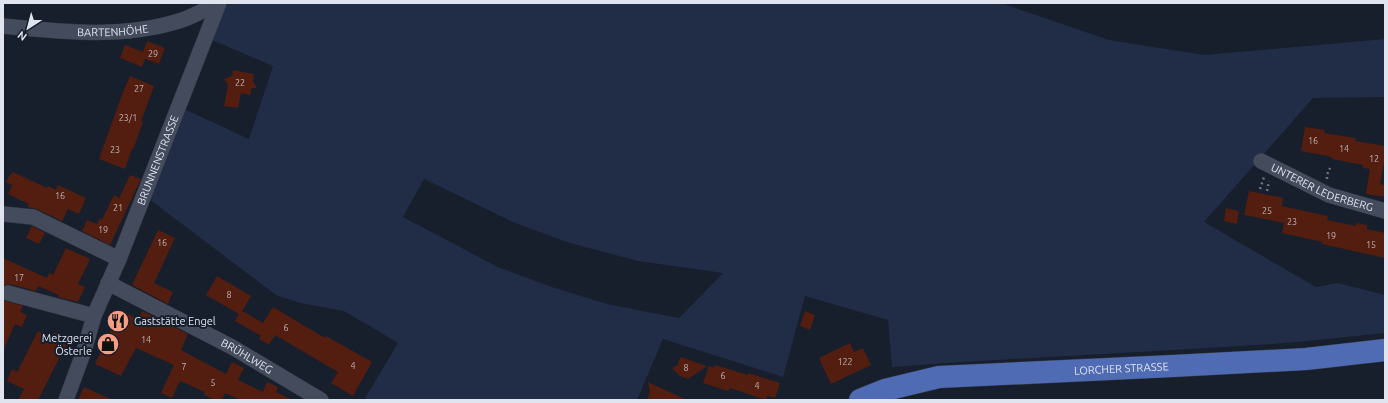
<svg xmlns="http://www.w3.org/2000/svg" width="1388" height="403" font-family="Ubuntu,sans-serif">
  <style>
    .green { fill: #212c47; fill-rule: evenodd }
    .building { fill: #531e10 }
    .lines { fill: none; stroke-linecap: round; stroke-linejoin: round }
    .street-casing { stroke: #343844; stroke-width: 16 }
    .primary-casing { stroke: #343844; stroke-width: 23 }
    .path { stroke: #6d7380; stroke-width: 2.5; stroke-dasharray: 2 3; stroke-linecap: butt }
    .street { stroke: #444b5c; stroke-width: 15 }
    .primary { stroke: #4f6bb4; stroke-width: 22 }
    .labels { text-anchor: middle; dominant-baseline: central; stroke-width: 4; stroke-linejoin: round; paint-order: stroke }
    .number-label { font-size: 9px; fill: #bdb2b7 }
    .street-label { font-size: 11px; fill: #e0e4ef; stroke: #171e2c }
    .poi-label { font-size: 11px; fill: #e0e4ef; stroke: #171e2c; text-anchor: start }
  </style>
  <rect width="100%" height="100%" fill="#171e2c"/>
  <path class="green" d="M230 3 248 4 249 3H1001L1109 40 1204 55 1385 39V97L1313 98 1204 222 1316 287 1338 283 1385 295V333C1342 337 1298 343 1255 345 1134 353 1013 358 892 367L888 320 805 296 783 377 663 339 637 400H364L398 343 344 311 300 303 276 295 149 199 182 108 249 139 273 66 212 40 221 9ZM424 179 515 223 570 243 638 261 723 273 679 318 607 304 552 287 498 267 403 217Z"/>
  <path class="building" d="M147 41 165 48 159 64 145 59 142 67 120 58 125 45 143 52Z
    M233 70 254 74 253 81 257 88H252L250 95 241 93 238 108 224 106 228 85 224 79 232 76Z
    M130 76 154 86 141 121 143 122 133 150 132 149 125 169 99 159 123 92Z
    M1305 127 1325 130 1324 133 1356 138 1355 141 1385 146V157L1380 184 1385 185V197L1366 194 1370 169 1363 168V165L1332 159V157L1301 151Z
    M13 172 47 188 48 186 56 190 58 185 86 198 79 214 68 209 62 221 37 209 27 207 29 204 8 194 12 185 6 182 10 175Z
    M130 175 141 179 110 245 82 231 87 220 97 224 100 218 102 220 114 195 119 198Z
    M1249 191 1283 198 1282 206 1328 216 1327 220 1356 226V223L1367 225V229L1385 233V258L1322 244V242L1282 233 1284 223 1244 215Z
    M1226 208 1239 211 1237 224 1224 221Z
    M32 226 45 233 39 244 26 238Z
    M158 230 175 238 154 283 173 292 168 304 132 285Z
    M66 248 90 259 78 284 85 287 78 302 58 297 59 295 38 286 36 291 10 284 3 286V258L47 278 49 273 53 275Z
    M217 276 251 296 242 311 263 323 273 307 325 338 326 336 372 362 353 396 331 383 338 372 275 335 269 345 259 339 261 336 235 321 239 314 206 295Z
    M3 300 23 306 20 312 27 315 22 327 15 324 3 351Z
    M120 310 138 319 142 311 188 334 181 350 226 374 232 362 244 368 238 380 263 392 267 382 278 387 276 392 293 400H241L225 393 222 400H215L204 395 205 392 180 381 172 398 161 393 174 365 136 348 121 376 95 364Z
    M805 311 815 315 810 330 800 326Z
    M38 331 51 338 54 332 69 339 38 400H18L24 389 7 381 12 369 17 372Z
    M850 343 854 352 863 348 871 365 831 384 819 358Z
    M680 357 707 366 688 379 680 376 672 368 678 365Z
    M715 365 748 375V373L780 383 775 398 767 396 766 400 730 388 728 391 703 383 709 366 714 368Z
    M648 382 687 400H647L650 392Z
    M84 387 113 400H78Z"/>
  <g class="lines">
    <g class="street-casing">
      <g id="street">
        <path id="s1" d="M3 26C62 32 124 39 182 20 194 16 206 9 218 3"/>
        <path id="s2" d="M1261 161 1329 195 1385 211"/>
        <path d="M3 214 33 217 119 259"/>
        <path id="s3" d="M108 283 232 347 321 400"/>
        <path d="M8 293 94 316"/>
        <path id="s4" d="M66 400 84 351 94 316 119 259 219 3"/>
      </g>
    </g>
    <g class="primary-casing">
      <g id="primary">
        <path id="s5" d="M860 400 885 390 939 377 1173 366 1306 359 1385 350"/>
      </g>
    </g>
    <path class="path" d="M1327 179V175L1330 168
      M1260 189 1264 177
      M1267 191 1269 181"/>
    <use href="#street" class="street"/>
    <use href="#primary" class="primary"/>
  </g>
  <defs>
    <g id="restaurant-disc" transform="scale(1.15)"><circle r="9.5" fill="#f49e86" stroke="#171e2c"/><path d="M-5-6h1v4h1v-4h1v4h1v-4h1v5L-1.5 .5V6h-2V.5L-5-1ZM5-6V6H3V1.5H1.5Q1.5-4 5-6Z" fill="#111"/></g>
    <g id="shop-disc" transform="scale(1.15)"><circle r="9.5" fill="#f49e86" stroke="#171e2c"/><path d="M-5-2.5h2.3a2.7 3.5 0 0 1 5.4 0H5L5.5 6h-11ZM-1.5-2.5h3a1.5 2.3 0 0 0-3 0Z" fill="#111"/></g>
  </defs>
  <g fill-rule="evenodd">
    <use href="#restaurant-disc" x="118" y="321"/>
    <use href="#shop-disc" x="108" y="344"/>
  </g>
  <g class="labels">
    <g class="number-label">
      <text x="153" y="54">29</text>
      <text x="240" y="83">22</text>
      <text x="139" y="89">27</text>
      <text x="128" y="118">23/1</text>
      <text x="1313" y="141">16</text>
      <text x="1344" y="149">14</text>
      <text x="115" y="150">23</text>
      <text x="1374" y="159">12</text>
      <text x="60" y="196">16</text>
      <text x="118" y="208">21</text>
      <text x="1267" y="211">25</text>
      <text x="1292" y="222">23</text>
      <text x="103" y="230">19</text>
      <text x="1331" y="236">19</text>
      <text x="162" y="243">16</text>
      <text x="1371" y="245">15</text>
      <text x="19" y="278">17</text>
      <text x="229" y="295">8</text>
      <text x="286" y="328">6</text>
      <text x="146" y="340">14</text>
      <text x="845" y="362">122</text>
      <text x="353" y="366">4</text>
      <text x="184" y="367">7</text>
      <text x="686" y="368">8</text>
      <text x="723" y="376">6</text>
      <text x="213" y="383">5</text>
      <text x="757" y="386">4</text>
    </g>
    <g class="street-label">
      <text stroke="none"><textPath href="#s1" startOffset="110">BARTENHÖHE</textPath></text>
      <text stroke="none"><textPath href="#s4" startOffset="257">BRUNNENSTRASSE</textPath></text>
      <text stroke="none"><textPath href="#s2" startOffset="67">UNTERER LEDERBERG</textPath></text>
      <text stroke="none"><textPath href="#s3" startOffset="157">BRÜHLWEG</textPath></text>
      <text stroke="none"><textPath href="#s5" startOffset="265">LORCHER STRASSE</textPath></text>
    </g>
    <g class="poi-label">
      <text x="134" y="321">Gaststätte Engel</text>
      <text x="92" y="338" text-anchor="end">Metzgerei<tspan x="92" dy="13">Österle</tspan></text>
    </g>
  </g>
  <rect width="1388" height="403" fill="none" stroke="#e0e4ef" stroke-width="8"/>
  <g transform="translate(28 28) rotate(216)" stroke="#171e2c" stroke-width="3" paint-order="stroke">
  <path d="M0-3L7 15L0 10L-7 15Z" fill="#e0e4ef"/>
  <text y="-6" font-size="11" font-weight="bold" text-anchor="middle" fill="#e0e4ef">N</text>
  </g>
</svg>
